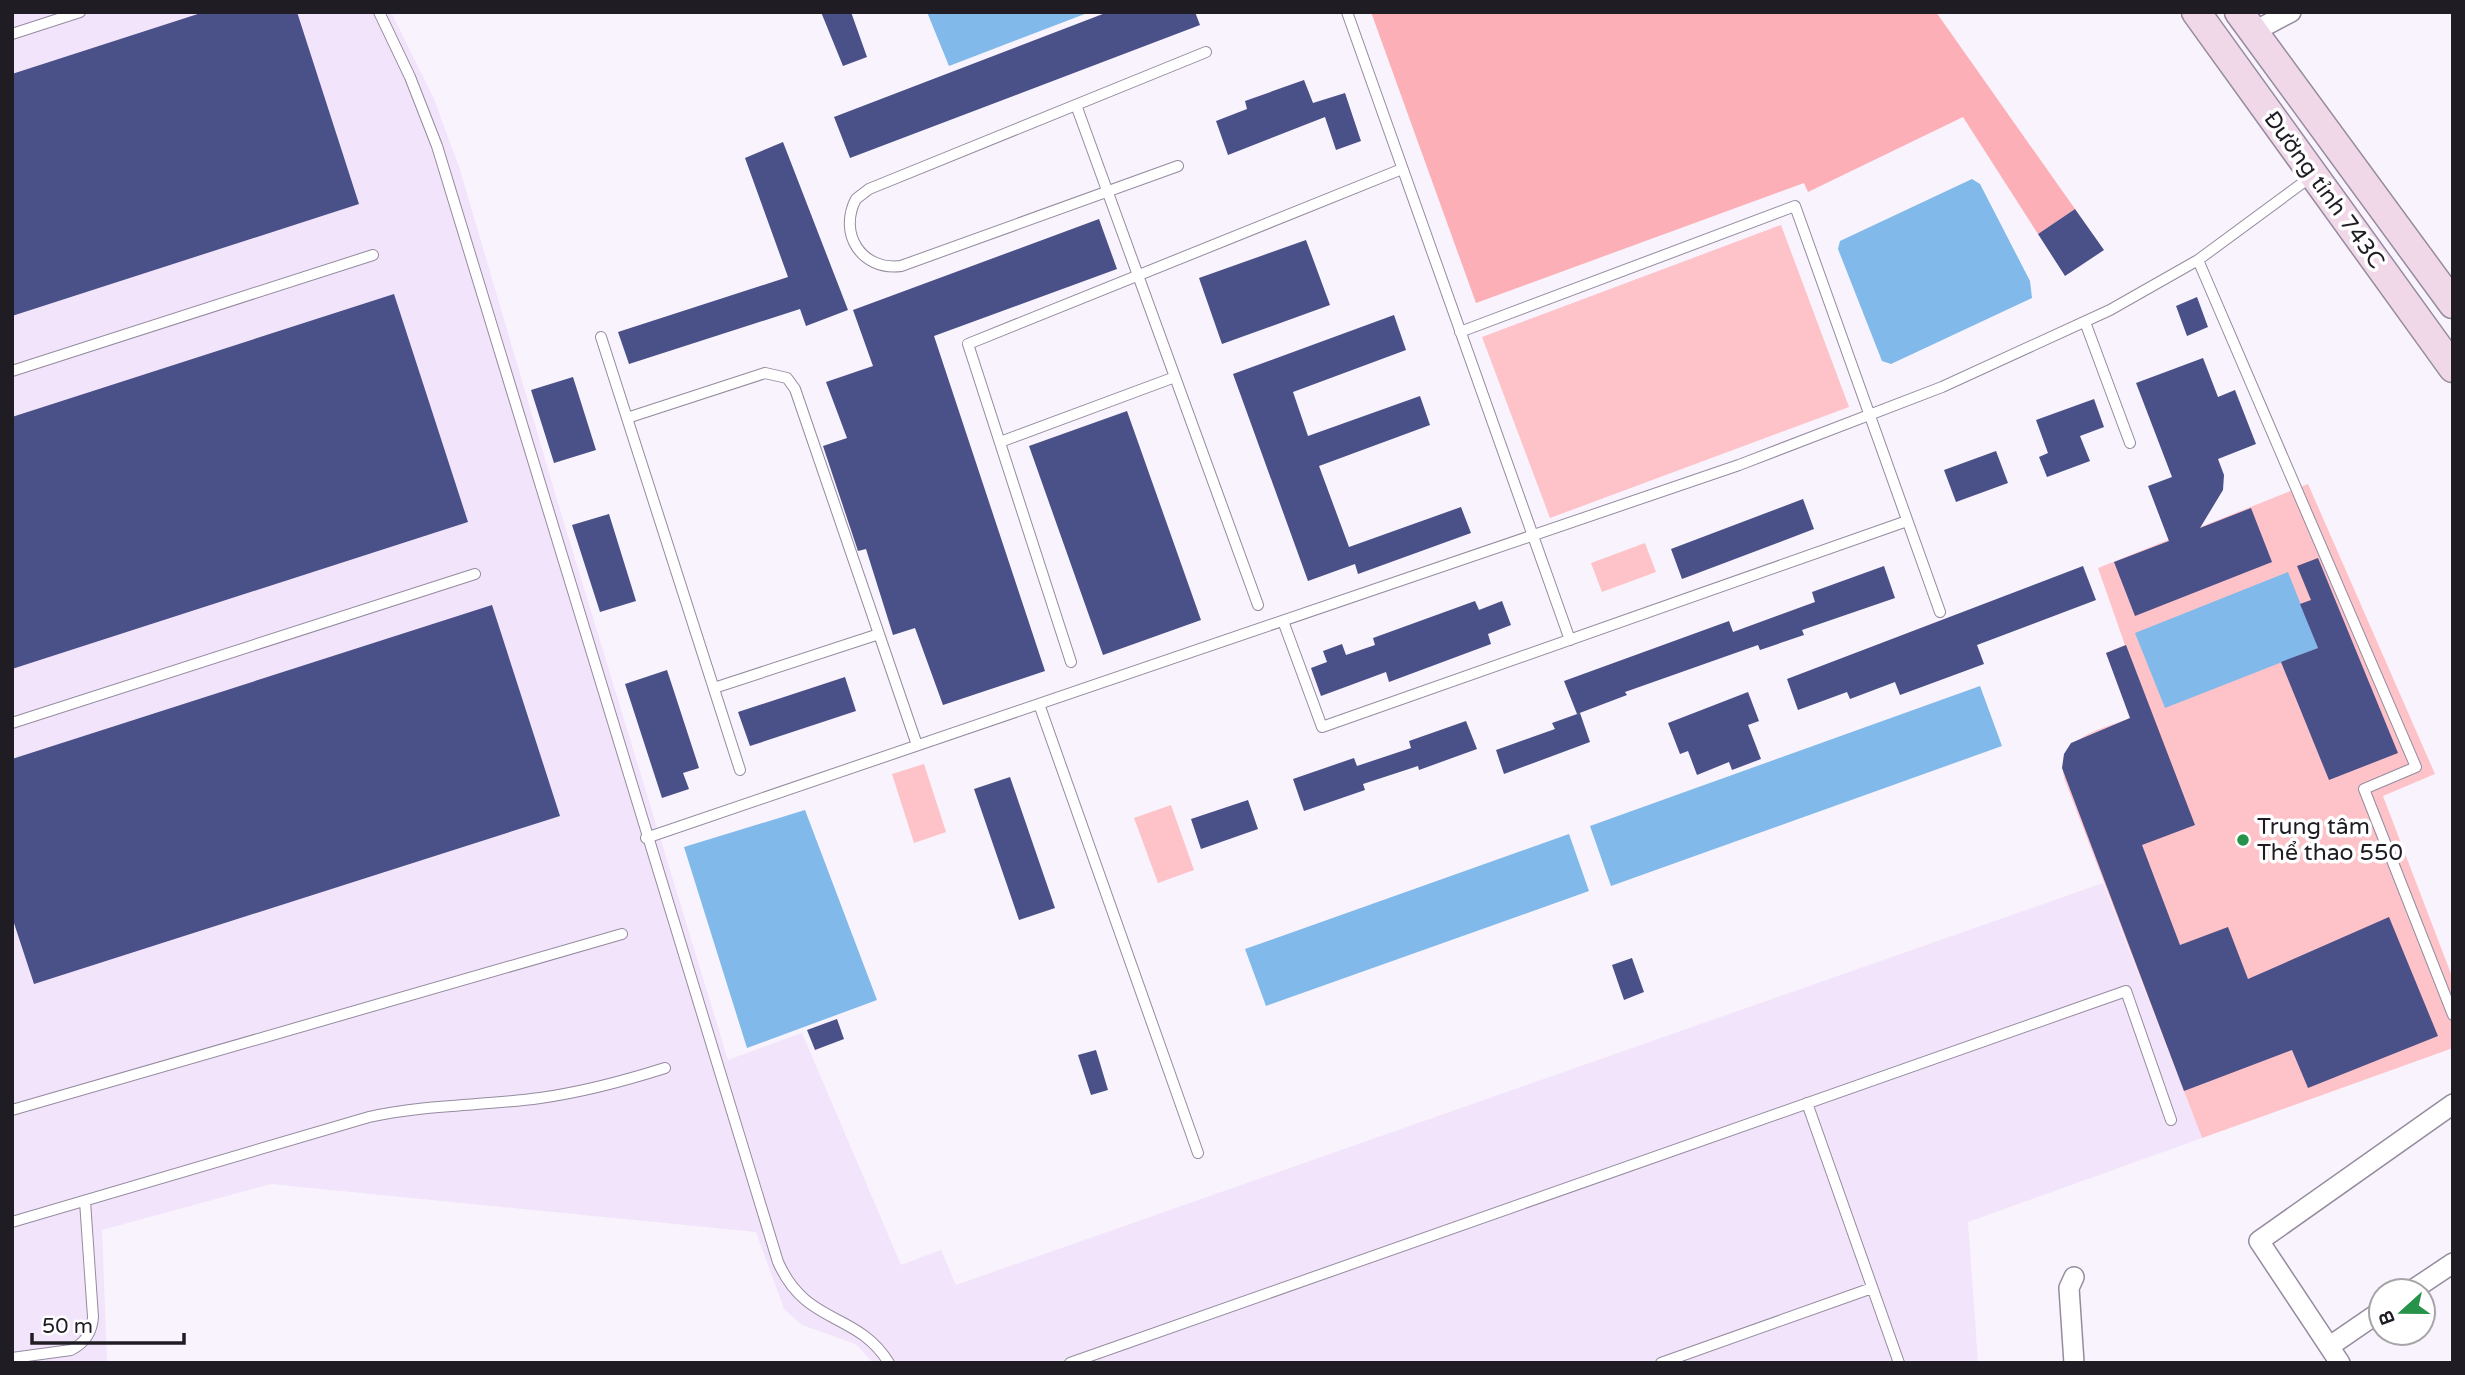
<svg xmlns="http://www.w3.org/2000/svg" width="2465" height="1375" font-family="'Varela Round',sans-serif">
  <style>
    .built { fill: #f1e4fb }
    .green { fill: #fec3c8 }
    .forest { fill: #fcafb6 }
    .water { fill: #81b9ea }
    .building { fill: #4a5088 }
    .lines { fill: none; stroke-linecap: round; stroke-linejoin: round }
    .lane-casing { stroke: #958b9f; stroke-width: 12 }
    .street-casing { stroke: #958b9f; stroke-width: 22 }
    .secondary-casing { stroke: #958b9f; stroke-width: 31 }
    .lane { stroke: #fff; stroke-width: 10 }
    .street { stroke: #fff; stroke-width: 19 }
    .secondary { stroke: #f1d8e8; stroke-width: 28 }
    .poi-dot { fill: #26924a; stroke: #fff; stroke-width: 2.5 }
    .labels { text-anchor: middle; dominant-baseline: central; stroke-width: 7; stroke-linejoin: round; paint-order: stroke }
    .street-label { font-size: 23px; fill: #201c24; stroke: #fff }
    .poi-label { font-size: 23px; fill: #201c24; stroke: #fff; text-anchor: start }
  </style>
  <rect width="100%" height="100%" fill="#f8f3fc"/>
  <path class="built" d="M12 12H391L434 99 460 170 557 500 728 1060 802 1033 901 1265 941 1250 956 1285 2103 883 2202 1138 1968 1222 1978 1363H873L856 1344 802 1325 784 1309 756 1232 271 1184 102 1230 107 1363H12Z"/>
  <path class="green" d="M1781 225 1849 407 1550 518 1482 337Z
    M2308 484 2435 774 2383 796 2453 979V1048L2202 1138 2064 778C2055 737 2101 730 2130 718L2106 653 2125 645 2098 568Z
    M1645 543 1656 572 1602 592 1591 563Z
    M924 764 946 832 914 843 892 774Z
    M1171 805 1194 870 1158 883 1134 818Z"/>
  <path class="forest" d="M1371 12H1936L2075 209 2038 234 1963 117 1808 192 1804 183 1476 303Z"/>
  <path class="water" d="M927 12H1090L949 66Z
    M1972 179 1980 184 2030 281 2032 298 1891 364 1882 361 1838 249 1840 241Z
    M2288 572 2318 648 2165 708 2135 633Z
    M1980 686 2002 746 1611 886 1590 826Z
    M805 810 877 1000 747 1048 684 847Z
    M1569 834 1589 891 1266 1006 1245 949Z"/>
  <path class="building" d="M204 12H297L359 204 12 316V74Z
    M821 12H851L867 57 843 66Z
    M1108 12H1195L1200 25 850 158 834 117Z
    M1304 80 1313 103 1345 93 1361 141 1336 150 1325 117 1228 155 1216 121 1247 109 1245 101Z
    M783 142 848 310 806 326 800 309 629 364 618 332 788 277 745 158Z
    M2075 209 2104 250 2065 276 2038 234Z
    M1099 219 1117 269 934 336 1045 671 943 705 915 628 893 635 866 549 858 551 823 446 847 438 826 382 873 366 853 310Z
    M1306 240 1330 305 1222 344 1199 278Z
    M394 294 468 522 12 669V417Z
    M2197 297 2208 327 2187 336 2176 306Z
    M1394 315 1406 350 1293 392 1308 436 1420 396 1430 425 1319 466 1349 547 1461 507 1471 533 1358 574 1355 564 1308 581 1233 374Z
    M2203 358 2218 397 2235 390 2256 444 2218 459 2224 475 2223 490 2200 528 2251 508 2272 562 2135 616 2114 562 2169 541 2148 486 2172 477 2136 383Z
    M573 377 596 450 554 463 531 390Z
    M2094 399 2104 427 2080 436 2090 461 2047 477 2039 457 2048 453 2036 420Z
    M1127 411 1201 620 1103 655 1029 446Z
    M1996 451 2008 483 1956 502 1944 470Z
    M1803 499 1814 529 1682 579 1671 549Z
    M609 514 636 601 600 612 572 525Z
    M2318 558 2398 753 2329 780 2281 662 2318 648 2300 604 2311 600 2297 566Z
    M1884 566 1895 598 1802 630 1804 635 1760 650 1758 645 1625 692 1627 695 1577 714 1564 681 1729 621 1733 632 1815 602 1812 592Z
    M2083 566 2096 600 1977 645 1984 664 1900 695 1895 682 1850 699 1847 692 1798 710 1787 679Z
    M1475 601 1479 610 1502 601 1511 625 1488 634 1491 644 1389 682 1386 672 1321 696 1311 668 1327 662 1323 651 1342 644 1346 655 1375 645 1373 638Z
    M492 605 560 816 34 984 12 917V759Z
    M2126 645 2195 825 2142 845 2180 945 2228 927 2248 979 2389 917 2438 1036 2308 1088 2292 1050 2184 1091 2062 768 2064 754 2071 743 2130 718 2106 653Z
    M667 670 699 768 683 773 689 789 662 798 625 684Z
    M845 677 856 711 750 746 738 712Z
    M1748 692 1759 721 1748 725 1761 759 1732 770 1729 762 1697 775 1688 751 1680 754 1668 723Z
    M1580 713 1590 742 1504 774 1496 750 1555 729 1552 723Z
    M1466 721 1477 749 1419 770 1418 766 1363 784 1365 790 1304 811 1293 779 1354 758 1357 766 1411 748 1409 741Z
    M1010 777 1055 908 1019 920 974 789Z
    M1248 800 1258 829 1201 849 1191 819Z
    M1632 958 1644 992 1624 1000 1612 965Z
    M837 1019 844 1039 815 1050 807 1030Z
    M1096 1050 1108 1090 1091 1095 1078 1055Z"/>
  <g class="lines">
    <g class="lane-casing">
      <path id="lane" d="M379 12 410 77 437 146 778 1262C807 1327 856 1310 889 1363
        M1347 12 1570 640
        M12 34 80 12
        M1076 105 1258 605
        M1178 166 901 266C861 271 838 233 856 199L869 189 1206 52
        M2198 260 2416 767 2364 789 2453 1015
        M2085 322 2130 443
        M1460 332 1795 206 1940 612
        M601 337 740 770
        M12 371 373 255
        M627 418 765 373 787 378 795 389 917 745
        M1000 442 1175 377
        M1283 621 1322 727 1907 521
        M1071 662 968 344 1402 169
        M714 688 879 634
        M1039 704 1198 1153
        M12 723 475 574
        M646 838 1739 465 1942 387 2110 310 2198 260 2312 176
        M1807 1103 1899 1363
        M12 1110 622 934
        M12 1222 369 1117C426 1104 483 1106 540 1098 583 1092 624 1081 665 1068
        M12 1358 71 1350C85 1343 92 1333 93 1317L85 1201
        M1070 1363 2126 991 2171 1120
        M1661 1363 1872 1288"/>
    </g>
    <g class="street-casing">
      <path id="street" d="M2253 32 2291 12
        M2074 1277 2069 1288 2074 1363
        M2411 1291 2453 1263
        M2330 1346 2381 1311
        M2340 1363 2259 1241 2453 1104"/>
    </g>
    <g class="secondary-casing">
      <path id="secondary" d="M2196 12 2453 368
        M2239 12 2453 304"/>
    </g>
    <use href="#lane" class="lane"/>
    <use href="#street" class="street"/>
    <use href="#secondary" class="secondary"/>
  </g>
  <circle class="poi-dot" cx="2243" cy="840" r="7"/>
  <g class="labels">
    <g class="street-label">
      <text transform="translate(2324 190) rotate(54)">Đường tỉnh 743C</text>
    </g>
    <g class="poi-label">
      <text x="2257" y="827">Trung tâm<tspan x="2257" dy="26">Thể thao 550</tspan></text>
    </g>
  </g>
  <rect width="2465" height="1375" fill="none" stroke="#201c24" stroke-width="28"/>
  <g transform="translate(2402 1312) rotate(249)"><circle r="33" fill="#ffffff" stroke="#a6a4a7" stroke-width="2"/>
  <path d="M0-5L12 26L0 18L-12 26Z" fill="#26924a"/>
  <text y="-10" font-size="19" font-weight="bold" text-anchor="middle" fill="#201c24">B</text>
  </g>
  <path d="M32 1333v10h152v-10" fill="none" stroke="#201c24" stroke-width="3.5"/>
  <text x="42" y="1333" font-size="21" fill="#201c24" stroke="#ffffff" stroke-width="5" paint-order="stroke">50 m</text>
</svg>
